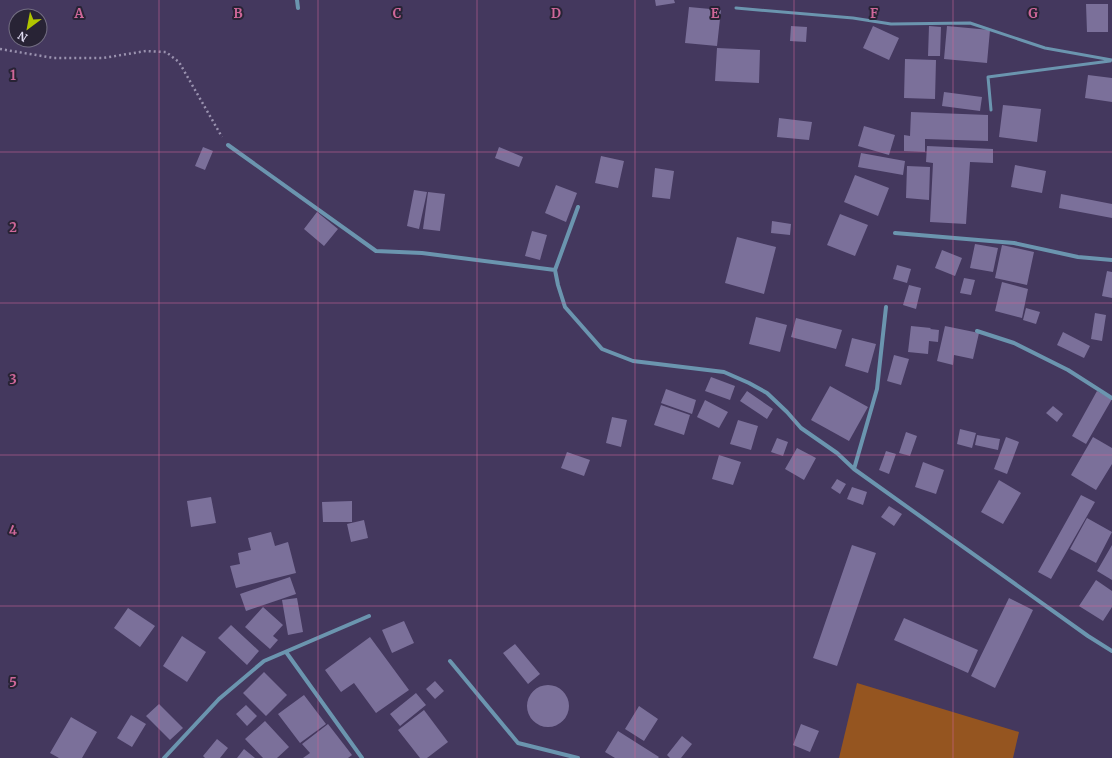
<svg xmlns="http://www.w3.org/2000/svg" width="1112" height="758" font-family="Merriweather,serif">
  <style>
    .forest { fill: #955520 }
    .building { fill: #7b709a }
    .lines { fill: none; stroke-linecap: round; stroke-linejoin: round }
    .path { stroke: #9a92af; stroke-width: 2.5; stroke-dasharray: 2 3; stroke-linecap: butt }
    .service { stroke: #6b95af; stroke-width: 3 }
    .minor { stroke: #6b95af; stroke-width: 4 }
    .grid { fill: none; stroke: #cf6799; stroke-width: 1; stroke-opacity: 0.55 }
    .grid-label { font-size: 13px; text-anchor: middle; font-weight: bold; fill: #cf6799; stroke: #282335; stroke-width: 4; stroke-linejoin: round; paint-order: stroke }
  </style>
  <rect width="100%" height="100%" fill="#44385e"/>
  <path class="forest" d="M857 683 1019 732 1013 758H839Z"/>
  <path class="building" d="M655 0H674L675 3 656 6Z
    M1086 4H1108V32H1087Z
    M689 7 721 10 717 46 685 43Z
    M791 26 807 27 806 42 790 41Z
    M873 26 899 38 889 60 863 48Z
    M929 26 941 27 940 56H928Z
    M947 26 990 30 987 63 944 59Z
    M717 48 760 50 759 83 715 81Z
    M905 59 936 60 935 99 904 98Z
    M1088 75 1112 78V102L1085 98Z
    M944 92 982 97 980 111 942 106Z
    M1003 105 1041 109 1037 142 999 137Z
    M911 112 988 115V141L925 139V152L904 151V135L910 136Z
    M779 118 812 122 809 140 777 137Z
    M864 126 895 135 889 155 858 146Z
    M927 146 993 149V163L970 162 966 224 930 222 933 163 926 162Z
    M203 147 213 151 205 170 195 166Z
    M499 147 523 157 519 167 495 158Z
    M861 153 905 161 903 175 858 167Z
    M601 156 624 161 618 188 595 183Z
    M1015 165 1046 171 1042 193 1011 187Z
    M907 166 930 167 929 200 906 198Z
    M655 168 674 171 670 199 652 197Z
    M855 175 889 188 878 216 844 202Z
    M556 185 577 193 566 222 545 213Z
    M414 190 427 192 419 229 407 226Z
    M428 192 445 194 440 231 423 229Z
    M1061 194 1112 204V218L1059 208Z
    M317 212 338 229 324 246 304 229Z
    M840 214 868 225 855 256 827 245Z
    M772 221 791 224 790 235 771 233Z
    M532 231 547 235 540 260 525 256Z
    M737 237 776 247 764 294 725 283Z
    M975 244 998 248 993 272 970 268Z
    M1002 245 1034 252 1027 285 995 278Z
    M942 250 962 258 955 276 935 268Z
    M897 265 911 269 907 283 893 279Z
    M1107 271 1112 272V298L1102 296Z
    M964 278 975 280 971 295 960 293Z
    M1002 282 1028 289 1022 318 995 311Z
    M909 285 921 288 916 309 903 305Z
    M1026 308 1040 312 1036 324 1023 320Z
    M1095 313 1106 315 1102 341 1091 339Z
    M756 317 787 325 780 352 749 344Z
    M796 318 842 330 836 349 791 337Z
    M911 326 931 328 930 329 939 330 938 342 929 341 928 354 908 352Z
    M945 326 979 333 973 359 954 355 953 365 937 361Z
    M1063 332 1090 346 1084 358 1057 345Z
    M852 338 876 344 868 373 845 366Z
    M894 355 909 359 901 385 887 381Z
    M711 377 735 386 730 400 705 391Z
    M830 386 868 407 849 441 811 420Z
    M666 389 696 400 692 414 661 403Z
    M747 391 773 409 767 419 740 401Z
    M1097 391 1112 399 1086 444 1072 436Z
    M705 400 728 412 719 428 697 417Z
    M661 405 690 415 684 435 654 425Z
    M1053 406 1063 414 1057 422 1046 413Z
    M612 417 627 420 621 447 606 443Z
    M738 420 758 426 751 450 730 444Z
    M960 429 976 433 972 448 957 444Z
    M906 432 917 436 910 456 899 453Z
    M977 435 1000 439 998 450 975 445Z
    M1006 437 1019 442 1007 474 994 469Z
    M1093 437 1112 448V464L1096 490 1071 475Z
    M777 438 788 442 783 456 771 452Z
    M797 448 816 458 804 480 785 469Z
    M886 451 896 454 889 474 879 470Z
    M567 452 590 460 584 476 561 468Z
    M719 455 741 462 733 485 712 479Z
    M923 462 944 470 936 494 915 487Z
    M837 479 846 484 840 494 831 488Z
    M999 480 1021 493 1003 524 981 512Z
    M852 487 867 492 863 505 847 499Z
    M1081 495 1095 502 1051 579 1038 572Z
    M211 497 216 523 191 527 187 501Z
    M352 501V522H323L322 502Z
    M889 506 902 514 894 526 881 517Z
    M1087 518 1112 532 1096 563 1070 549Z
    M364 520 368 538 351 542 347 524Z
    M271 532 275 546 288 542 296 573 236 588 230 566 240 564 238 553 251 550 248 538Z
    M852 545 876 553 837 666 813 658Z
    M1112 545V580L1097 571Z
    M290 577 296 594 246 611 240 594Z
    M1096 580 1112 591V607L1103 621 1079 606Z
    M297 598 303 632 288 635 282 600Z
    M1009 598 1033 610 995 688 971 676Z
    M263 607 283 625 273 636 278 640 270 649 245 627Z
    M128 608 155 626 140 647 114 628Z
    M904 618 978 650 968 673 894 640Z
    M404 621 414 643 392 653 382 630Z
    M231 625 259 651 247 665 218 638Z
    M182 636 206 652 187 682 163 666Z
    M370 637 409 690 376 713 354 683 341 692 325 670Z
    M515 644 540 674 528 684 503 653Z
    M264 672 287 695 266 716 243 693Z
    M435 681 444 691 435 699 426 689Z
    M527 706a21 21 0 1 1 42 0a21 21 0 1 1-42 0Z
    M416 693 426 705 400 726 390 714Z
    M304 695 326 724 300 743 278 714Z
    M159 704 183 728 170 740 146 716Z
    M246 705 257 716 247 726 236 714Z
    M639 706 658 719 644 741 625 729Z
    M424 710 448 742 427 758H420L398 730Z
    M131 715 146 724 132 747 117 738Z
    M71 717 97 732 82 758H59L50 753Z
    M265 721 289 747 277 758H263L245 739Z
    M328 724 352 755 348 758H303L310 753 302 744Z
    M801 724 819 731 810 752 793 745Z
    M618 731 659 757 658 758H615L605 752Z
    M682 736 692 744 681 758H670L667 755Z
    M217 739 228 748 220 758H205L203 756Z
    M244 749 255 758H237Z"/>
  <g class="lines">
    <path class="path" d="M0 49 54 58H103L146 51 166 52 179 62 222 137"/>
    <path class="service" d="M736 8 853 18 891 24 970 23 1045 48 1112 60
      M991 110 988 77 1110 61"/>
    <path class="minor" d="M297 0 298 8
      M228 145 376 251 422 253 555 270
      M578 207 555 270 558 285 565 307 602 349 633 361 724 372 749 383 767 393 787 412 801 428 837 453 854 469 1088 636 1112 651
      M895 233 1014 243 1078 257 1112 260
      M977 331 1014 343 1068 370 1112 398
      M854 469 877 389 886 307
      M286 652 362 758
      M450 661 518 743 578 758
      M164 758 219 699 264 661 369 616"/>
  </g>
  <path class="grid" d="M159 0V758M318 0V758M477 0V758M635 0V758M794 0V758M953 0V758M0 152H1112M0 303H1112M0 455H1112M0 606H1112"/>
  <g class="grid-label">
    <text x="79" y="18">A</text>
    <text x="238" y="18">B</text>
    <text x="397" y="18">C</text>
    <text x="556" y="18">D</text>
    <text x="715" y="18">E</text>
    <text x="874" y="18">F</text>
    <text x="1033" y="18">G</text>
    <text x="13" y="80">1</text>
    <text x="13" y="232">2</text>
    <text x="13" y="384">3</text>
    <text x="13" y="535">4</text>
    <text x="13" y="687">5</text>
  </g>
  <g transform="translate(28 28) rotate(212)"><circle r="19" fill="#282335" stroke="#736e82"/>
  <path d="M0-3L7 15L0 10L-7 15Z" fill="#b1c500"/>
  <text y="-6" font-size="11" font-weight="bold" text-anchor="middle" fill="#e3def5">N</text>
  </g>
</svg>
